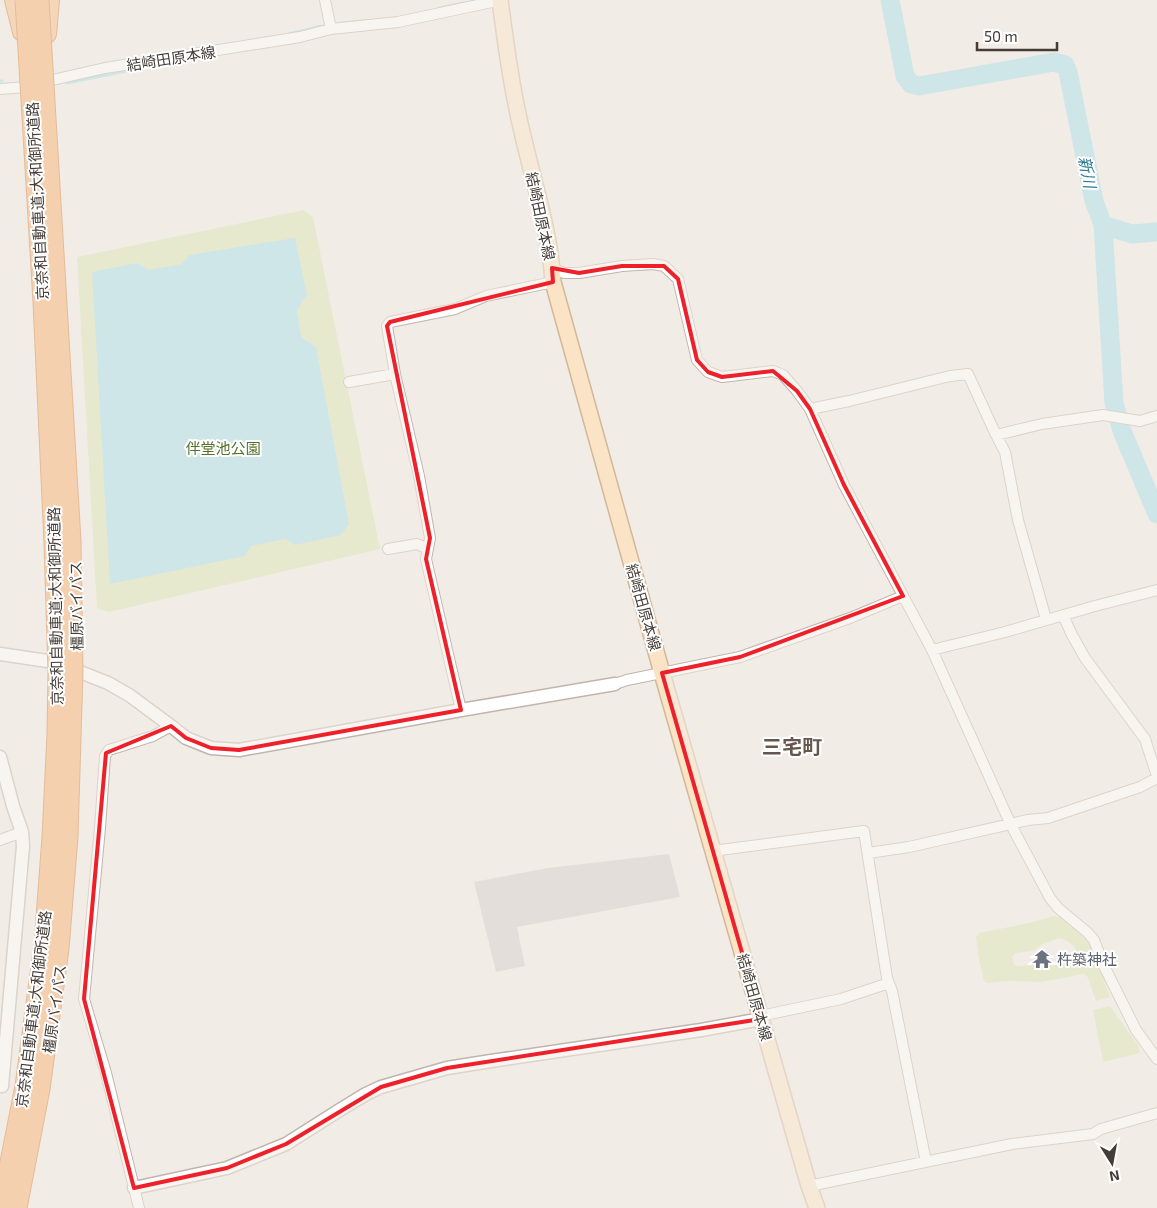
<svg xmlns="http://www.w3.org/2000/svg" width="1157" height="1208" font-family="'Exo 2','Noto Sans JP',sans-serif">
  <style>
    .industrial { fill: #e4dedb }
    .green { fill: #d7e4b1; fill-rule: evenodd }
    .water { fill: #a5ddec }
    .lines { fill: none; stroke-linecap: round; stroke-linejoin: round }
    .stream { stroke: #a5ddec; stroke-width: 3 }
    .river { stroke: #a5ddec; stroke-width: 19 }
    .minor-casing { stroke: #c0b5ac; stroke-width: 12 }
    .tertiary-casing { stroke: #c0b5ac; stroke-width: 15 }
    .secondary-casing { stroke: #d2b89a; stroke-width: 18 }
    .trunk-casing { stroke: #d47f3e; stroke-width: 20 }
    .minor { stroke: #fff; stroke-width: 10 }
    .tertiary { stroke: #fff; stroke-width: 12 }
    .secondary { stroke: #fbe4c6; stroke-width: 15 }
    .trunk { stroke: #f7bc82; stroke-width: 18 }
    .motorway-bridge-casing { stroke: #d47f3e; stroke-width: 21; stroke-linecap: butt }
    .motorway-bridge { stroke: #f6ae6d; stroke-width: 19 }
    .marked { fill: none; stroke: #ee212a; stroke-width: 4; stroke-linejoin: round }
    .labels { text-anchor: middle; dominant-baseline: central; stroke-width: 4; stroke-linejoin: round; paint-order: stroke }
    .street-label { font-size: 15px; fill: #443c36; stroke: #fff }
    .park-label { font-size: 15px; fill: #54722c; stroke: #fff }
    .worship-label { font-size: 15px; fill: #5b616d; stroke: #fff; text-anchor: start }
    .water-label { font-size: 16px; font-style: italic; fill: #307c93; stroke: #fff }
    .district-label { font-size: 20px; font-weight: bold; fill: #66574d; stroke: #fff }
  </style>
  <rect width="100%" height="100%" fill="#f2ece6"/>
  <path class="industrial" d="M669 854 680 897 517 927 525 966 496 972 474 882 548 868Z"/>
  <path class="green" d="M304 210 313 217 380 549 109 612 97 608 77 257Z
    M1054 916 1062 918 1069 923 1091 945 1110 997 1096 1001 1087 976 1083 974 1042 982 1008 981 987 983 984 981 979 960 976 937 979 933 1029 923ZM1059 938C1071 942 1076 945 1079 958L1076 961 1068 963 1018 966 1014 965 1012 957 1015 953 1033 951 1043 944Z
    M1110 1006 1138 1045 1140 1053 1103 1062 1093 1010Z"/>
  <path class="water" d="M295 238 307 295 297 310 301 337 316 347 349 524 341 535 295 545 285 539 251 546 245 556 110 584 92 272 137 263 148 270 182 264 189 255Z"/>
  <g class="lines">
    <path class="stream" d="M439 8 464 3
      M333 24 362 21
      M289 34 322 26
      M0 81H2
      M67 83 155 65"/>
    <path class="river" d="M890 0 905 76 911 84 919 86 1054 62 1065 65 1068 72 1094 201 1103 225 1114 403 1122 431 1157 514
      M1103 225 1132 234 1157 232"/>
    <g class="minor-casing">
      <path id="minor" d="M325 0 331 29
        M48 81 105 68 300 37 331 29 398 22 501 0
        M0 89 27 87
        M552 268 564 273H579L622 266 653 264 664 266 678 279 697 360 708 372 722 377 773 371 783 375 797 391 810 409 844 485 932 650 1011 825 1050 898 1058 908 1087 932 1094 940 1104 966 1136 1030 1157 1059
        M349 382 395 374
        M810 409 849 401 950 376 968 374 996 435 1005 452 1018 520 1046 619
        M996 435 1042 424 1103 415 1140 421 1157 416
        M388 549 417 544 428 549
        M1063 615 1071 633 1085 658 1145 739 1157 776
        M932 650 1005 632 1095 606 1157 590
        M615 684 627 680 740 657 850 618 903 596
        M461 710 426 559 430 538 419 476 395 374 387 326 390 322 455 309 486 296 553 282
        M0 840 22 832
        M713 848 720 850 864 831 887 978 892 991 926 1162
        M868 853 909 847 1028 820 1048 818 1140 787 1157 778
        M761 1019 765 1015 841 999 889 983
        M809 1186 1012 1144 1093 1134 1101 1129 1157 1113
        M139 1208 106 1073 84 999 100 828 105 756 109 750 153 736 171 726"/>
    </g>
    <g class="tertiary-casing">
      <path id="tertiary" d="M0 654 54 662 65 666 108 683 129 695 171 726 186 738 211 748 239 750 461 710 615 684
        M0 757 13 806 22 832 23 846 2 1086H0
        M134 1188 227 1168 286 1144 338 1111 366 1094 381 1087 447 1068 491 1061 701 1030 761 1019"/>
    </g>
    <g class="secondary-casing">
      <path id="secondary" d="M500 0C506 46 512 91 523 136 534 184 550 232 553 282L662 673 809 1186 817 1208"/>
    </g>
    <g class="trunk-casing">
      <path id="trunk" d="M14 0 22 32
        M47 34 50 0"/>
    </g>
    <use href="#minor" class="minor"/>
    <use href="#tertiary" class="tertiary"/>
    <use href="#secondary" class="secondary"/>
    <use href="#trunk" class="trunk"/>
    <g class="motorway-bridge-casing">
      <path id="motorway-bridge" d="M1 1208 25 1086 44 944 52 837 57 734 58 672 54 544 43 302 25 0
        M17 1208 40 1089 59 949 68 837 73 672 71 541 39 0"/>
    </g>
    <use href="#motorway-bridge" class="motorway-bridge"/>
  </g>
  <path d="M0 0H1157V1208H0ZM622 266H664L678 279 697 360 708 372 722 377 773 371 797 391 810 409 844 485 903 596 740 657 662 673 761 1019 447 1068 381 1087 286 1144 227 1168 134 1188 84 999 106 753 171 726 186 738 211 748 239 750 461 710 426 559 430 538 387 326 390 322 553 282 552 268 579 273Z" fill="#f2ece6" fill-opacity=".55" fill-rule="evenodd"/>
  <path class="marked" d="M622 266H664L678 279 697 360 708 372 722 377 773 371 797 391 810 409 844 485 903 596 740 657 662 673 761 1019 447 1068 381 1087 286 1144 227 1168 134 1188 84 999 106 753 171 726 186 738 211 748 239 750 461 710 426 559 430 538 387 326 390 322 553 282 552 268 579 273Z"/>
  <defs>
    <g id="temple-bare" transform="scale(1.5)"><path d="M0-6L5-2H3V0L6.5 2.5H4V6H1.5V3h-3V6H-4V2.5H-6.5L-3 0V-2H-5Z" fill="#6b7280" stroke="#fff" stroke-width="2.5" paint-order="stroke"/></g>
  </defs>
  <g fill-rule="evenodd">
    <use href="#temple-bare" x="1042" y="959"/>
  </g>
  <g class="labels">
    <g class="street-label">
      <text transform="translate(171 58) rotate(-9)">結崎田原本線</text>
      <text transform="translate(37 201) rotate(-93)">京奈和自動車道;大和御所道路</text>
      <text transform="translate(541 216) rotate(78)">結崎田原本線</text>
      <text transform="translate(55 606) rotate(-91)">京奈和自動車道;大和御所道路</text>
      <text transform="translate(76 606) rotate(-91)">橿原バイパス</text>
      <text transform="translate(644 607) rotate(74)">結崎田原本線</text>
      <text transform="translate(755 997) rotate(74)">結崎田原本線</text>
      <text transform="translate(33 1009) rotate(-83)">京奈和自動車道;大和御所道路</text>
      <text transform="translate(54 1009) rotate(-82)">橿原バイパス</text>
    </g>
    <g class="park-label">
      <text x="223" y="448">伴堂池公園</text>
    </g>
    <g class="worship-label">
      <text x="1057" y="959">杵築神社</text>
    </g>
    <g class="water-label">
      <text transform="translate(1088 172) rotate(79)">新川</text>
    </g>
    <g class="district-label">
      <text x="792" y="746">三宅町</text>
    </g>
  </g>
  <g transform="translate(1112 1163) rotate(169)" stroke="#ffffff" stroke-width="4" paint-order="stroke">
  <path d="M0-4L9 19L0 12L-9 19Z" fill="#443c36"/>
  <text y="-8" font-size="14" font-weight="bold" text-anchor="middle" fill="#443c36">N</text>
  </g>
  <path d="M977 42v8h80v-8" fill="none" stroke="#443c36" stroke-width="2.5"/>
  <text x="984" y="42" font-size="15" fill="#443c36" stroke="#ffffff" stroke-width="4" paint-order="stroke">50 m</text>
</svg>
